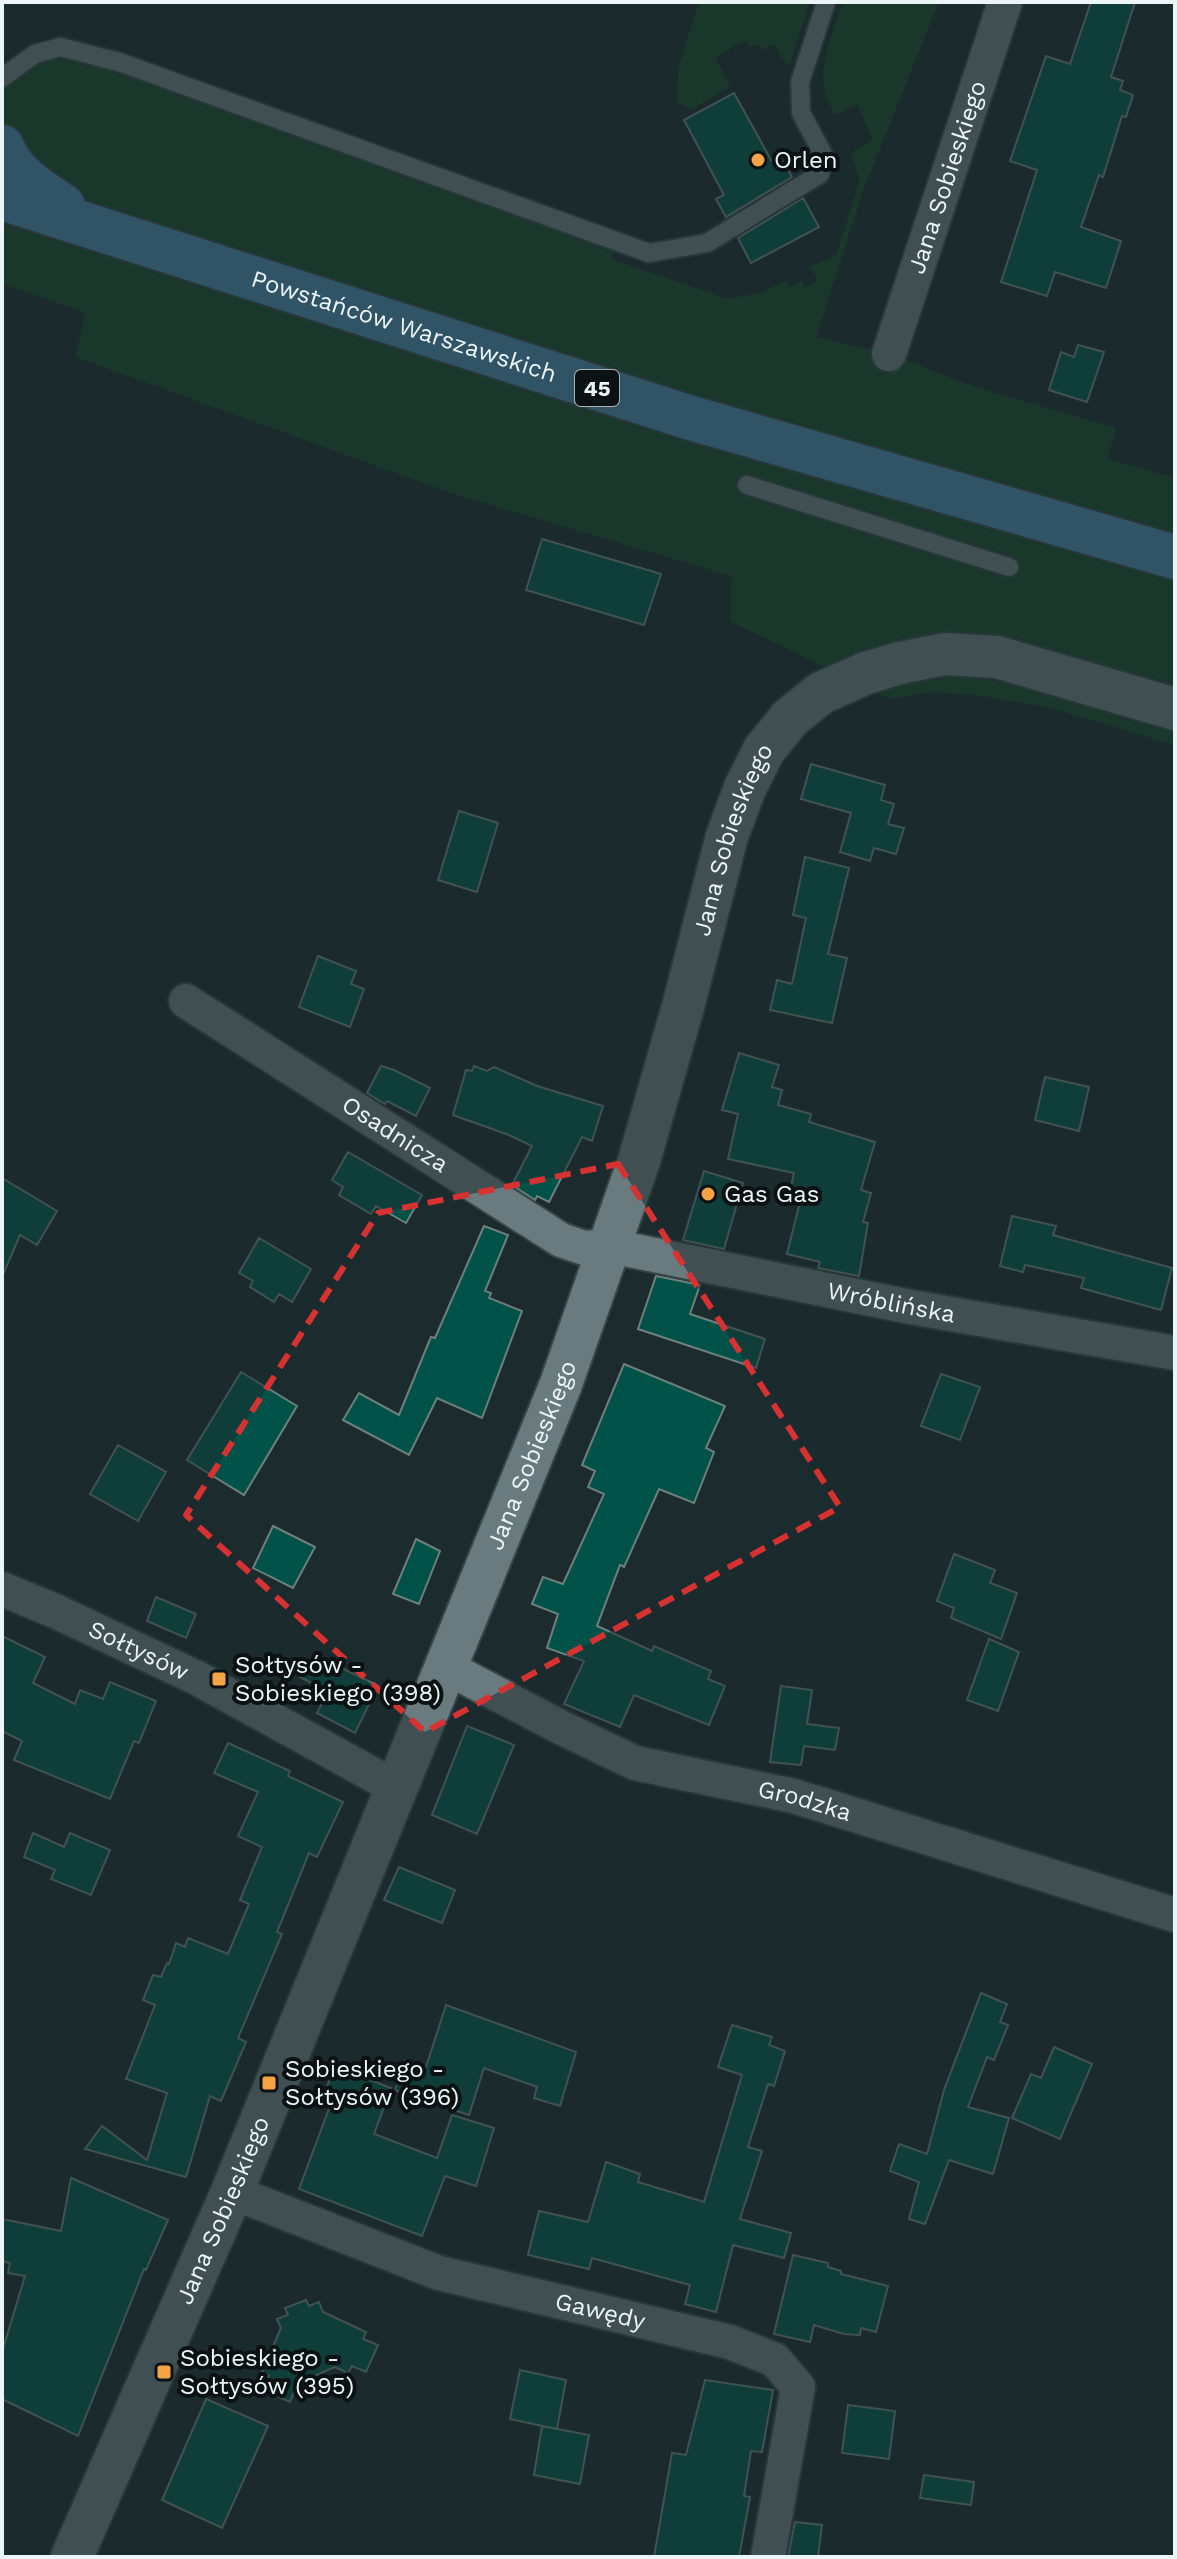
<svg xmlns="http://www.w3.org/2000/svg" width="1177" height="2559" font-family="'Work Sans',sans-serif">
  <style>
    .green { fill: #19462b }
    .building { fill: #005249; stroke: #6e807c; stroke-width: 2 }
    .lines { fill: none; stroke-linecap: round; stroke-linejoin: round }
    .service-casing { stroke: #384648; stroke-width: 22 }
    .minor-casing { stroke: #384648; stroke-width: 38 }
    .tertiary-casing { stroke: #384648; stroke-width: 46 }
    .primary-casing { stroke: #384648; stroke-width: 48 }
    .service { stroke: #6a7b7f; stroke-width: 18 }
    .minor { stroke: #6a7b7f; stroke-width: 34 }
    .tertiary { stroke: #6a7b7f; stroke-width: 42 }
    .primary { stroke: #4b86a9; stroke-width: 44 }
    .marked { fill: none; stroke: #d73232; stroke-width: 6; stroke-dasharray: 16 10; stroke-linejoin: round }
    .poi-dot { fill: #f4a444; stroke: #0c1214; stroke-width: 3 }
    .labels { text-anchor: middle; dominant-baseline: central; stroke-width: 8; stroke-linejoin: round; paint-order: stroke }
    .shield { fill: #0c1214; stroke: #a9b1b3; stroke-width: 2 }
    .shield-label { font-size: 22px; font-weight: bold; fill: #ecf5f7 }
    .poi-label { font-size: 24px; fill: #ecf5f7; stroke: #0c1214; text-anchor: start }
    .street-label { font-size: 24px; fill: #ecf5f7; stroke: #0c1214 }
  </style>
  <rect width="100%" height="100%" fill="#1c2b2e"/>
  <path class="green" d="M699 2H809L791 61 788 64 781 57 775 44 762 50 759 44 750 48 747 42H741L716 57 730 87 692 109 677 103 678 69Z
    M843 2H939L864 188 816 337 889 354 975 387 1116 428 1107 459 1175 478V745L1048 707 983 696 934 692 891 699 730 621 732 576 454 494 76 357 85 312 2 284V78L60 47 617 241 611 259 727 299 760 293 786 281 790 287 801 280 805 287 818 281 811 267 836 255 860 181 851 153 873 140 857 104 836 115C810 80 831 38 843 2Z"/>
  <path class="building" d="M1091 2H1135L1111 77 1123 81 1120 90 1133 95 1126 117 1122 116 1103 177 1099 175 1081 227 1121 241 1106 288 1055 272 1047 296 1001 282 1037 170 1010 161 1046 56 1070 64Z
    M734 93 775 167 784 162 792 177 726 217 716 199 724 195 684 120Z
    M803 198 819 227 751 263 738 238Z
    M1078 345 1104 352 1087 402 1049 390 1061 352 1074 357Z
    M542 539 661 574 644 625 526 590Z
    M811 764 885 785 881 800 894 804 888 824 904 828 896 854 874 848 870 861 840 852 851 813 801 799Z
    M459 811 498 823 477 892 438 880Z
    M805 857 849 868 828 954 847 958 832 1023 770 1010 777 980 792 984 806 918 793 915Z
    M318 956 356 971 351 984 364 989 350 1027 299 1007Z
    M739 1053 779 1065 772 1087 782 1090 778 1105 811 1114 809 1122 875 1142 861 1190 871 1193 863 1222 868 1223 859 1276 818 1268 820 1262 787 1254 802 1194 790 1191 794 1173 728 1159 738 1114 722 1110Z
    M381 1066 394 1070 430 1088 416 1116 387 1101 385 1104 367 1093Z
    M474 1066 487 1071 494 1067 537 1086 603 1106 592 1141 582 1137 549 1202 537 1196 535 1200 512 1185 532 1146 509 1135 453 1115 466 1070 472 1071Z
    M1045 1077 1089 1087 1079 1131 1035 1120Z
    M348 1152 422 1195 406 1223 376 1206 371 1214 339 1195 343 1187 332 1180Z
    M704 1171 743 1183 724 1249 683 1240Z
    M2 1178 57 1211 37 1245 20 1235 2 1277Z
    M1012 1216 1056 1226 1053 1235 1172 1268 1161 1310 1081 1288 1084 1278 1025 1265 1023 1272 1000 1266Z
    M484 1226 508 1235 485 1291 491 1293 489 1298 522 1311 482 1418 437 1398 409 1455 343 1420 359 1393 399 1415 428 1344 431 1337 435 1338Z
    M259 1238 311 1269 292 1302 279 1294 274 1302 250 1287 253 1281 239 1273Z
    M656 1276 700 1285 690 1314 765 1339 756 1368 638 1329Z
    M624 1364 725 1406 706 1448 714 1452 694 1503 659 1489 624 1567 620 1565 597 1626 652 1651 654 1646 711 1671 708 1679 725 1686 709 1725 634 1695 620 1727 564 1704 584 1661 547 1648 558 1614 532 1604 543 1577 563 1584 604 1494 588 1487 595 1471 582 1465Z
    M241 1372 297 1406 244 1495 187 1460Z
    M941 1374 980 1387 960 1440 921 1426Z
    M118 1445 166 1472 138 1521 90 1494Z
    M273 1526 315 1547 293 1588 253 1568Z
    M416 1539 440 1551 419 1604 393 1594Z
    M954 1554 995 1570 990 1583 1017 1593 1001 1639 951 1618 954 1608 937 1601Z
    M156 1597 196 1614 186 1638 147 1621Z
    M2 1636 45 1657 33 1683 75 1704 80 1690 103 1699 110 1682 156 1701 139 1743 134 1741 110 1799 14 1760 22 1741 2 1731Z
    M989 1639 1019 1652 998 1711 967 1700Z
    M314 1654 378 1686 355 1733 317 1713 325 1697 318 1693 321 1688 300 1677Z
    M781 1686 812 1690 807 1724 839 1728 835 1750 804 1746 801 1765 770 1762Z
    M467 1726 514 1745 477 1834 432 1815Z
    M228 1743 290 1771 288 1776 343 1802 317 1857 309 1853 277 1932 282 1934 238 2038 246 2042 221 2101 210 2096 186 2177 85 2149 102 2126 147 2160 167 2093 126 2079 155 2005 143 2000 153 1975 161 1977 167 1963 169 1964 176 1943 185 1947 188 1938 228 1954 249 1904 240 1900 262 1847 238 1836 258 1792 214 1773Z
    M33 1833 64 1847 70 1833 110 1850 91 1895 51 1879 55 1870 24 1857Z
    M399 1867 455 1890 442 1923 384 1900Z
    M981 1993 1007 2004 1000 2022 1008 2025 994 2060 987 2057 968 2107 1009 2118 993 2174 949 2160 925 2224 909 2219 919 2182 890 2171 899 2144 927 2154 944 2090Z
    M446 2005 576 2052 560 2106 534 2098 537 2087 484 2068 469 2115 395 2090 405 2060 426 2067Z
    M732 2025 772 2037 769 2045 785 2051 774 2086 768 2084 748 2147 762 2151 740 2219 791 2233 784 2258 733 2245 716 2312 685 2304 690 2285 592 2258 589 2269 528 2255 539 2211 588 2222 606 2162 640 2174 638 2182 704 2202 742 2075 718 2067Z
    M1054 2047 1092 2064 1060 2139 1012 2118 1031 2074 1041 2078Z
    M335 2066 391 2088 374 2134 437 2158 452 2115 494 2128 476 2186 445 2176 422 2236 299 2189 330 2106 321 2102Z
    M71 2178 168 2220 146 2270 144 2269 78 2436 2 2399V2352L25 2276 8 2273 10 2263 2 2261V2219L61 2231Z
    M793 2255 828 2263V2267L841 2271V2274L888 2286 876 2332 861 2328 860 2335 844 2334 814 2325 810 2342 774 2334Z
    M306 2300 309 2306 319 2302 323 2312 366 2332 363 2339 378 2345 366 2372 352 2366 348 2373 335 2367 309 2378 303 2390 296 2387 290 2402 263 2390 269 2375 262 2372 281 2328 277 2319 288 2315 285 2308Z
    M520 2370 566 2380 557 2429 510 2419Z
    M705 2380 773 2390 762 2452 751 2451 744 2496 750 2497 739 2557H654L672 2453 686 2455Z
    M206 2399 268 2426 222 2528 162 2500Z
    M848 2405 895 2411 889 2459 842 2453Z
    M542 2426 589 2435 580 2484 534 2475Z
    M924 2475 974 2482 971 2505 920 2498Z
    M795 2522 822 2525 818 2557H788Z"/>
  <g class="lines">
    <g class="service-casing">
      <path id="service" d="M2 78 35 54 60 47 119 62 649 253 707 243 820 174 824 156 801 113 800 82 826 2
        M747 485 1009 567"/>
    </g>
    <g class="minor-casing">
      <g id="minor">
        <path id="s1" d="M889 354 1005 2"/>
        <path id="s2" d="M186 1001 561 1240 584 1248 610 1246 911 1307 1175 1353"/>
        <path id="s3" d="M2 1589 55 1611 197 1678 397 1788"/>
        <path id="s4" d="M446 1667 560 1727 635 1763 794 1796 1175 1915"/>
        <path id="s5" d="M232 2192 439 2273 730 2342 775 2360 798 2387 768 2557"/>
      </g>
    </g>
    <g class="tertiary-casing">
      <g id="tertiary">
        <path id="s6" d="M72 2557 232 2192 561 1384 639 1161 684 1003 727 836 745 788 764 750 790 718 821 693 866 673 900 663 945 654 997 657 1175 709"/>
      </g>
    </g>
    <g class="primary-casing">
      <g id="primary">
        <path d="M2 147C13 175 39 190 63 206"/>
        <path id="s7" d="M2 198 691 418 1175 557"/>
      </g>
    </g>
    <use href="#service" class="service"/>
    <use href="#minor" class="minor"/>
    <use href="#tertiary" class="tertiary"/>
    <use href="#primary" class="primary"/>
  </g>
  <path d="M0 0H1177V2559H0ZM618 1164 840 1507 425 1732 186 1515 378 1213Z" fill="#1c2b2e" fill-opacity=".55" fill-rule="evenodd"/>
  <path class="marked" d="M618 1164 840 1507 425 1732 186 1515 378 1213Z"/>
  <g class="poi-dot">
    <circle cx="758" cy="160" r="8"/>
    <circle cx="708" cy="1194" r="8"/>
    <rect x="211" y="1671" width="16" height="16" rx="4"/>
    <rect x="261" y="2075" width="16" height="16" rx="4"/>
    <rect x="156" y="2364" width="16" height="16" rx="4"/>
  </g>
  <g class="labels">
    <rect class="shield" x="575" y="370" width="44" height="36" rx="6"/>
    <g class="shield-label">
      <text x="597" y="388">45</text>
    </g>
    <g class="poi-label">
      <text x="774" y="160">Orlen</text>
      <text x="724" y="1194">Gas Gas</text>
      <text x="235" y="1665">Sołtysów -<tspan x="235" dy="28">Sobieskiego (398)</tspan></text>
      <text x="285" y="2069">Sobieskiego -<tspan x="285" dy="28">Sołtysów (396)</tspan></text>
      <text x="180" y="2358">Sobieskiego -<tspan x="180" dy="28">Sołtysów (395)</tspan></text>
    </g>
    <g class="street-label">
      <text stroke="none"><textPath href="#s1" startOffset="186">Jana Sobieskiego</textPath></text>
      <text stroke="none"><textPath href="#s7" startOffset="422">Powstańców Warszawskich</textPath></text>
      <text stroke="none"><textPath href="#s6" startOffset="1842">Jana Sobieskiego</textPath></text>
      <text stroke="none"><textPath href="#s2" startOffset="248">Osadnicza</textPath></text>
      <text stroke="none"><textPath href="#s2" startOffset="782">Wróblińska</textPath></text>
      <text stroke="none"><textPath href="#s6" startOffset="1194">Jana Sobieskiego</textPath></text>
      <text stroke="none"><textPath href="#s3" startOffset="150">Sołtysów</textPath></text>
      <text stroke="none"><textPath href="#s4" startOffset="386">Grodzka</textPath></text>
      <text stroke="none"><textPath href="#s6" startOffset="378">Jana Sobieskiego</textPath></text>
      <text stroke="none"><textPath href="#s5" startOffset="388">Gawędy</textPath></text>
    </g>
  </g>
  <rect width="1177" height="2559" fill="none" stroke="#ecf5f7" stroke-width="8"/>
</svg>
